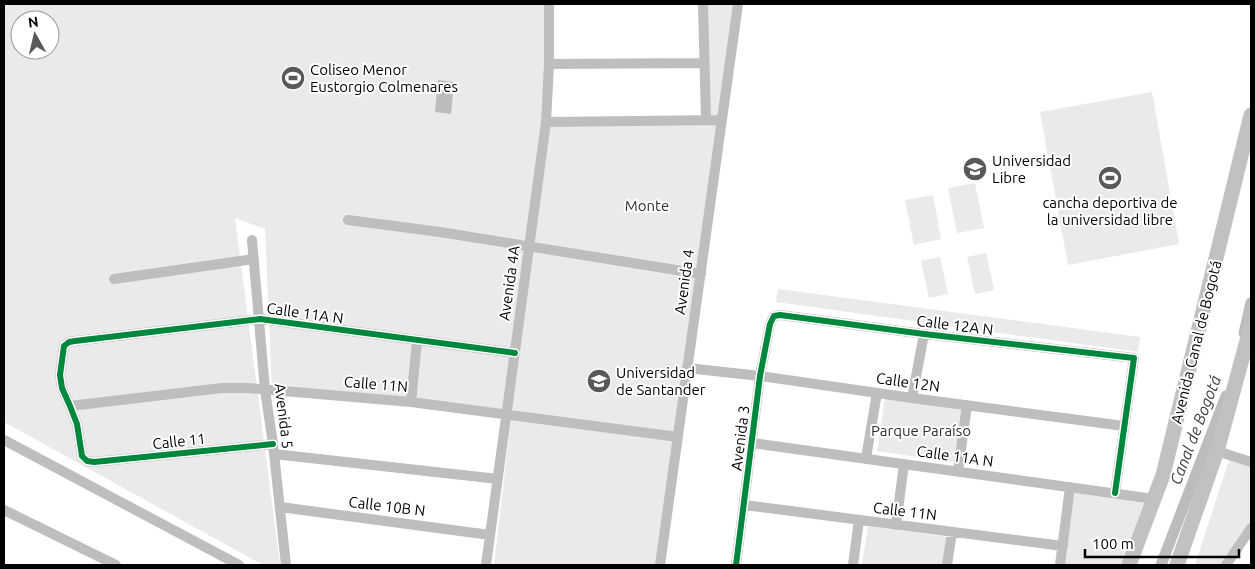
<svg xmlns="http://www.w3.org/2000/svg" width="1255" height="569" font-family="Ubuntu,sans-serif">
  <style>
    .green { fill: #eaeaea; fill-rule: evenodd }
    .water { fill: #bcbcbc }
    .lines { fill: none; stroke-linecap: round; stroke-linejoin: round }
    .canal { stroke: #bcbcbc; stroke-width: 11 }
    .minor { stroke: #bebebe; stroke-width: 10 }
    .secondary { stroke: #c1c1c1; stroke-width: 15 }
    .cycleway-casing { stroke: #fff; stroke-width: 9 }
    .cycleway { stroke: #00873e; stroke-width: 6 }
    .labels { text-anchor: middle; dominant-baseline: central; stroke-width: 4; stroke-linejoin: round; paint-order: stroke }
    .poi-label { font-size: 15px; fill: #000; stroke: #fff; text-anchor: start }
    .park-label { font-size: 15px; fill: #2f2f2f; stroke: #fff }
    .street-label { font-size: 15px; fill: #000; stroke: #fff }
    .water-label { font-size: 16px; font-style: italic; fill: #404040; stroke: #fff }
  </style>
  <rect width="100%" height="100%" fill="#fff"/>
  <path class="green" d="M4 4H551L546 122 722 120 662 565H494L511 419 272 389 265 229 235 218 280 565H263L4 422ZM20 20H50V50H20Z
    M706 4H734L719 116 708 117Z
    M1152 92 1179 244 1068 265 1040 112Z
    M975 183 984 228 957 233 948 188Z
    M933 195 941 239 914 245 905 200Z
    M986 253 994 290 975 294 967 257Z
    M940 257 948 294 929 298 921 261Z
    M778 289 1140 337 1138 352 776 302Z
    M885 397 965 409 957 463 877 451Z
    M1230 457 1251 464V521L1222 565H1195Z
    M1074 493 1146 503 1130 565H1063Z
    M868 526 948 537 944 565H862Z"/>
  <path class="water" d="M438 80 454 82 451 114 435 112Z"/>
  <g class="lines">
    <path class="canal" d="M1244 333 1251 303
      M1161 565 1226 396"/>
    <path class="minor" d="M703 4 706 120
      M549 64 704 63
      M546 122 722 120
      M348 220 440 232 701 274
      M252 240 265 390 273 444 286 565
      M114 279 254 259
      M687 368 760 376 912 398 1124 426
      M912 398 924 334
      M411 402 417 341
      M70 406 222 388H247L411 402 678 437
      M4 440 239 565
      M752 443 1154 499
      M273 444 94 462 87 461 82 456 77 424 70 406 62 388 60 375 64 346 69 342 75 341 260 319 515 353
      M1217 451 1251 462
      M274 454 498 479
      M866 458 877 393
      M958 471 967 405
      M744 505 1063 546
      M280 507 490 535
      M4 510 116 565
      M896 525 904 464
      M486 565 546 122 549 64V4
      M660 565 738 4
      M736 565 760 376 770 324 774 316 780 315 924 334 1134 358 1115 493
      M853 565 859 520
      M947 565 952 532
      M1060 565 1070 487
      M1226 565 1251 528"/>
    <path class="secondary" d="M1129 565 1163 475 1251 115
      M1177 565 1217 451 1251 326"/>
    <g class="cycleway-casing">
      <path id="cycleway" d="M273 444 94 462 87 461 82 456 77 424 70 406 62 388 60 375 64 346 69 342 75 341 260 319 515 353
        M736 565 760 376 770 324 774 316 780 315 924 334 1134 358 1115 493"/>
    </g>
    <use href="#cycleway" class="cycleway"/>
  </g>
  <defs>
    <g id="stadium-disc" transform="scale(1.25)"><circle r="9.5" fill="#595959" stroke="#fff"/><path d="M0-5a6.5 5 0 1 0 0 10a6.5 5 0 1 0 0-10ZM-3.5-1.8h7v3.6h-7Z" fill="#fff"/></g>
    <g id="university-disc" transform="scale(1.25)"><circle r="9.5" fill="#595959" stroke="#fff"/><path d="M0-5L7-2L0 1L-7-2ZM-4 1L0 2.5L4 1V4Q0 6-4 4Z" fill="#fff"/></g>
  </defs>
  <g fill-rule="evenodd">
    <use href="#stadium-disc" x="293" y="78"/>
    <use href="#university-disc" x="975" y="169"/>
    <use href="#stadium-disc" x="1110" y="178"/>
    <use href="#university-disc" x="599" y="381"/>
  </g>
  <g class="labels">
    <g class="poi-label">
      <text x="310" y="69">Coliseo Menor<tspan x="310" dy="17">Eustorgio Colmenares</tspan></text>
      <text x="992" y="160">Universidad<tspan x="992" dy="17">Libre</tspan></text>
      <text x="1110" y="202" text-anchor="middle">cancha deportiva de<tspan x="1110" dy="17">la universidad libre</tspan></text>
      <text x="616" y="372">Universidad<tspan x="616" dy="17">de Santander</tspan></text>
    </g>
    <g class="park-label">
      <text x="647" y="205">Monte</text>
      <text x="921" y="430">Parque Paraíso</text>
    </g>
    <g class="street-label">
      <text transform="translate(684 282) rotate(-82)">Avenida 4</text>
      <text transform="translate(509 283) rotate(-82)">Avenida 4A</text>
      <text transform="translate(305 313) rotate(8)">Calle 11A N</text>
      <text transform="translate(955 325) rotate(7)">Calle 12A N</text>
      <text transform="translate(1196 342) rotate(-76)">Avenida Canal de Bogotá</text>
      <text transform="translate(908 382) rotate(8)">Calle 12N</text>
      <text transform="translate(376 384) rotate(5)">Calle 11N</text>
      <text transform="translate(284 416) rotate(83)">Avenida 5</text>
      <text transform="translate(740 438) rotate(-83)">Avenida 3</text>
      <text transform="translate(179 441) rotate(-6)">Calle 11</text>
      <text transform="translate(955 456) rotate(8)">Calle 11A N</text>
      <text transform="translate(387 506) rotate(7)">Calle 10B N</text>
      <text transform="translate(905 511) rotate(7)">Calle 11N</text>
    </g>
    <g class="water-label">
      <text transform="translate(1195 430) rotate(-69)">Canal de Bogotá</text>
    </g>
  </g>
  <rect width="1255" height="569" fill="none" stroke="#000000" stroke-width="10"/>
  <g transform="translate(35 35) rotate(352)"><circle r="24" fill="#ffffff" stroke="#999999"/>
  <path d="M0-4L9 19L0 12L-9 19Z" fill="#595959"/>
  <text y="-8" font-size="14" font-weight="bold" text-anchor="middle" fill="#000000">N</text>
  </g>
  <path d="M1085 549v8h154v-8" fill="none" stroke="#000000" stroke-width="2.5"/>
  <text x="1092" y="549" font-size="15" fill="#000000" stroke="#ffffff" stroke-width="4" paint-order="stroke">100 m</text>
</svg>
